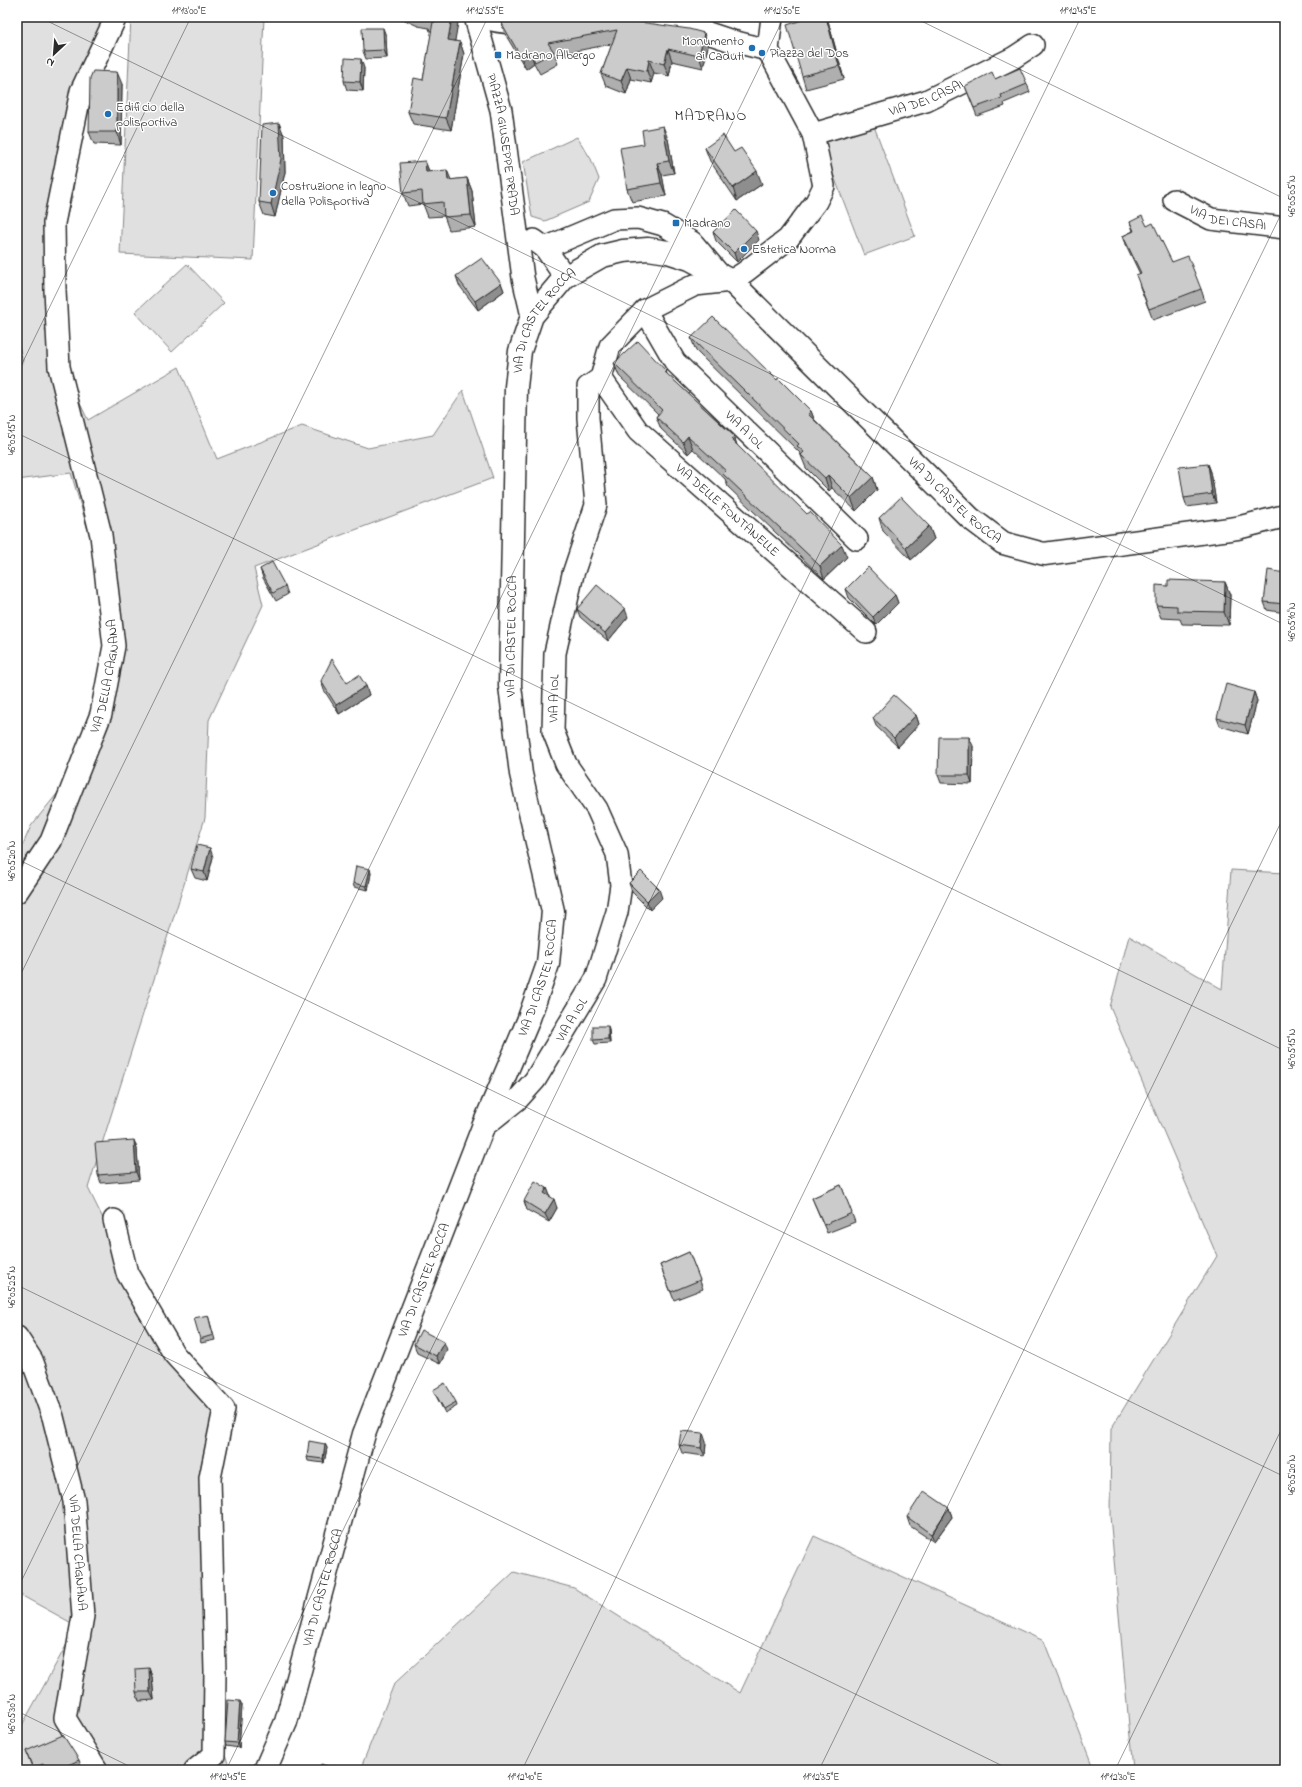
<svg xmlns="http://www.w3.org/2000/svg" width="1302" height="1787" font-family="'Indie Flower',sans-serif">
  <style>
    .green { fill: #e0e0e0; stroke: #868686 }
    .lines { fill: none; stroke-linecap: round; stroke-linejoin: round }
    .minor-casing { stroke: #2b2b2b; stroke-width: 24 }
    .major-casing { stroke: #2b2b2b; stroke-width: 25 }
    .minor { stroke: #fff; stroke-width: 21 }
    .major { stroke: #fff; stroke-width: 22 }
    .wall { fill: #afafaf; stroke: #2b2b2b }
    .shaded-wall { fill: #8e8e8e; stroke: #2b2b2b }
    .building { fill: #cbcbcb; stroke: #2b2b2b }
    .ticks { fill: none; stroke: #2b2b2b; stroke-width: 1; stroke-opacity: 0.45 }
    .poi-dot { fill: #1f6fb2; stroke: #fff; stroke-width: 1.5 }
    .labels { text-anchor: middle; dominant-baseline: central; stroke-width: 3; stroke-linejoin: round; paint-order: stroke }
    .poi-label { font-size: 13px; fill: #2b2b2b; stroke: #fff; text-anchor: start }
    .street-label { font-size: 13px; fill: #2b2b2b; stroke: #fff }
    .quarter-label { font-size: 15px; letter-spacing: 1px; fill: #2b2b2b; stroke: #fff }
    .neatline { fill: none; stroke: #2b2b2b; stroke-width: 1.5 }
    .ticks-label { font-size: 10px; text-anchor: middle; fill: #2b2b2b }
  </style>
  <rect width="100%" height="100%" fill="#fff"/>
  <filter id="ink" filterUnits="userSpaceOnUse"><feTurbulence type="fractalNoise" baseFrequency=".025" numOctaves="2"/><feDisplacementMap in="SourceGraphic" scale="8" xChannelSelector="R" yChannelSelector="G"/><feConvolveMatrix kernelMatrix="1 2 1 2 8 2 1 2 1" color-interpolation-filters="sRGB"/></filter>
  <g filter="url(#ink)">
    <path class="green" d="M17 17H113L90 78 72 197 53 267 45 331 88 420 179 367 217 459 302 426 368 448 433 435 463 390 493 478 254 568 263 605 209 720 205 818 88 1188 160 1334 225 1414 212 1495 218 1732 230 1770H17V1726L21 1727 77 1626 17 1593V858L31 826 98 743 119 635 71 473 17 480V370L23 361 17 338Z
      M131 17H264L253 260 120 254Z
      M871 118 915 236 864 255 819 137Z
      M577 137 591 159 599 179 589 202 545 221 532 217 523 162Z
      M187 264 224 303 172 352 135 312Z
      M1231 870 1285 873V1770H1133L1110 1515 1111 1429 1217 1256 1110 1007 1129 936 1222 989Z
      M814 1536 1044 1641 1094 1770H360L394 1684 514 1572 574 1588 740 1693Z"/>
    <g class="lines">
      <g class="minor-casing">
        <g id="minor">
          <path id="s1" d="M475 17 501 110 523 278 532 316"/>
          <path d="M481 17C505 25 533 25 557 17"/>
          <path d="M608 17 696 29 732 41 768 50"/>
          <path id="s2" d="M813 134 926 101 1013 58 1033 45"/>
          <path id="s3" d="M1174 200 1211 219 1285 228"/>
          <path d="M534 240 545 248 565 277"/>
          <path d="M545 248 614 219 638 218 663 225 692 242 719 274"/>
          <path id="s4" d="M645 310 675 362 857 539"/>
          <path id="s5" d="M601 378 638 431 866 632"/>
          <path id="s6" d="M17 892 51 841 101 714 114 646 101 535 59 367 55 290 54 223 81 91 116 17"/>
          <path id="s7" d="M483 1127 518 1099 535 1080 596 979 617 912 621 885 617 854 597 809 566 764 553 731 555 653 573 574 596 505 588 418V387L601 378 610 346 645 310 695 285 731 281 745 272 788 239 816 202 824 186 813 134 768 50 772 17"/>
          <path d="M114 1220 127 1273 174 1354 224 1409 210 1478 215 1672 214 1755 195 1770"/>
          <path id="s8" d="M17 1337 32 1360 53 1417 74 1501 83 1616 65 1718 97 1770"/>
        </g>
      </g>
      <g class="major-casing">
        <g id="major">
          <path id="s9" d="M265 1770 286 1722 364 1434 483 1127 528 1021 548 964 553 911 521 774 510 686 516 387 520 351 532 316 565 277 602 256 623 251 648 249 668 252 690 259 731 281 970 518 1003 543 1044 554 1237 528 1285 516"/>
        </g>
      </g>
      <use href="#minor" class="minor"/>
      <use href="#major" class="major"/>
    </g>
    <path class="wall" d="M398 17H459L454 41 460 42 464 54 451 130 413 124 408 112 423 80 432 31H430L429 28 418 26Z
      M552 17 708 46 703 68 672 61 669 76 654 73 651 83 631 79 626 94 606 86 601 74 612 44 555 55 558 64 540 74 534 63 526 69 505 34 501 22H526Z
      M802 17H841L828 21 844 79 806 89 802 76Z
      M386 36 387 58 366 59 363 51Z
      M364 68 363 91 347 90 344 81Z
      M995 79 1027 84 1030 92 1004 103 1005 106 977 116 965 86Z
      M122 84 121 145 94 144 89 132Z
      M279 123 284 136 285 172 275 217 264 215 259 202Z
      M668 139 674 173 662 175 666 196 632 202 627 189 644 144Z
      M705 148 734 152 762 184 737 201 710 161Z
      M425 161 429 171 451 180 467 178 472 191 476 227 449 230 444 216 428 217 423 204 408 206 403 193Z
      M1130 222 1147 226 1172 262 1201 289 1205 301 1153 320 1140 287V274L1127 247 1123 236 1133 231Z
      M713 232 759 240 737 262 716 241Z
      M456 276 501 283 504 291 478 310 459 285Z
      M691 338 777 380 811 411 814 419 873 477 877 490 856 511 832 488 829 491 806 468 800 453 696 351Z
      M614 363 666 371 667 374 734 436 737 445 847 557 824 579 728 487 725 479 693 449 688 454 661 429 656 417 658 414 619 376Z
      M1208 464 1211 472 1216 503 1187 507 1184 498Z
      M879 518 929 526 934 539 911 560 883 531Z
      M260 569 285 586 288 594 276 601 263 578Z
      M1285 573V613L1267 610 1264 602Z
      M1225 582 1230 595 1229 625 1182 624 1180 619 1161 618 1156 605 1168 586Z
      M846 589 895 595 898 603 876 625 849 598Z
      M577 609 628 617 608 641 580 617Z
      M321 681 347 683 366 686 369 695 339 714 324 690Z
      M1254 692 1257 701 1248 734 1220 726 1217 718Z
      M916 715 919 724 898 747 876 726 873 718Z
      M973 746 972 784 941 783 938 775Z
      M213 857 207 881 195 878 191 869Z
      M371 873 368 890 354 887 353 883Z
      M629 883 662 898 650 910 632 892Z
      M609 1030 610 1043 595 1044 593 1040Z
      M134 1140 137 1149 139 1180 101 1183 98 1175Z
      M841 1185 855 1222 827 1233 812 1198Z
      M547 1188 550 1196V1197L557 1208 549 1222 527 1210 524 1201Z
      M689 1252 703 1289 674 1300 660 1265Z
      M208 1315 215 1340 201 1343 200 1339Z
      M414 1344 447 1350 440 1364 417 1353Z
      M433 1390 456 1402 457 1406 445 1413 435 1394Z
      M706 1442 705 1456 682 1453 679 1445Z
      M325 1444 327 1448 324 1463 308 1461 307 1457Z
      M949 1508 952 1517 934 1542 910 1526 907 1517Z
      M149 1668 152 1677 154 1700 139 1701 136 1692Z
      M242 1705 239 1748 226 1746 225 1742Z
      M26 1751 79 1760 82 1769 80 1770H33Z"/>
    <path class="shaded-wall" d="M452 17H459L453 52 448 40Z
      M826 17 828 21 844 79 839 66Z
      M383 28 386 36 387 58 384 50Z
      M704 33 708 46 703 68 699 56Z
      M460 42 464 54 451 130 446 118Z
      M668 49 672 61 669 76 664 64Z
      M530 51 534 63 526 69 521 57Z
      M361 59 364 68 363 91 360 82Z
      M649 60 654 73 651 83 647 71Z
      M627 67 631 79 626 94 621 81Z
      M117 72 122 84 121 145 117 132Z
      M279 123 284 136 285 172 275 217 271 204Z
      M663 126 668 139 674 173 669 161Z
      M425 161 430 174 426 172Z
      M657 163 662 175 666 196 661 183Z
      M447 170 452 182 448 180Z
      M757 171 762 184 737 201 733 188Z
      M467 178 472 191 476 227 471 215Z
      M756 231 759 240 737 262 734 253Z
      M501 283 504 291 478 310 475 301Z
      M811 411 816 424 808 414Z
      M688 436 693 449 688 454 683 442Z
      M734 436 738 449 731 439Z
      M1208 464 1211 472 1216 503 1212 494Z
      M828 475 832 488 829 491 825 478Z
      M873 477 877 490 856 511 851 498Z
      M929 526 934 539 911 560 906 548Z
      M842 545 847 557 824 579 820 566Z
      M1225 582 1230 595 1229 625 1224 612Z
      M895 595 898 603 876 625 873 617Z
      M625 609 628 617 608 641 605 633Z
      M366 686 369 695 339 714 336 705Z
      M1254 692 1257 701 1248 734 1245 725Z
      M916 715 919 724 898 747 894 738Z
      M969 737 973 746 972 784 969 775Z
      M210 848 213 857 207 881 204 872Z
      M370 869 371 873 368 890 366 886Z
      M659 889 662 898 650 910 647 901Z
      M608 1026 609 1030 610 1043 608 1039Z
      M134 1140 137 1149 139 1180 136 1172Z
      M547 1188 550 1196 547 1202 544 1193Z
      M554 1199 557 1208 549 1222 545 1214Z
      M444 1342 447 1350 440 1364 436 1356Z
      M703 1433 706 1442 705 1456 701 1448Z
      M325 1444 327 1448 324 1463 323 1459Z
      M949 1508 952 1517 934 1542 931 1534Z
      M149 1668 152 1677 154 1700 150 1692Z
      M240 1701 242 1705 239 1748 237 1743Z"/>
    <path class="building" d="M426 17H452L448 40 460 42 446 118 408 112 414 78 423 80 433 22H435L426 18Z
      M552 17H604L689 29 704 33 699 56 668 49 664 64 649 60 647 71 627 67 621 81 601 74 617 30 548 43 554 52 535 62 530 51 521 57 501 22H526Z
      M802 17H826L839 66 802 76 787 25 802 20Z
      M362 28H383L384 50 363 51Z
      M345 58 361 59 360 82 344 81Z
      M1020 68 1027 84 1001 95 1002 98 974 108 965 86 992 72 995 79Z
      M93 71 117 72V132H89L90 78Z
      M279 123 281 159 271 204 259 202 262 125Z
      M663 126 669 161 657 163 661 183 627 189 620 148 644 144 642 130Z
      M723 135 734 152 741 148 757 171 733 188 705 148Z
      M425 161 426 172 447 170 448 180 467 178 471 215 444 217 443 202 423 204 422 191 403 193 400 163Z
      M736 210 756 231 734 253 713 232Z
      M1142 216 1147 226 1153 223 1172 262 1188 256 1201 289 1149 309 1136 275 1141 273 1123 236 1134 231 1130 222Z
      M482 258 501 283 475 301 456 276Z
      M713 317 777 380 778 378 811 411 808 414 873 477 851 498 828 475 825 478 801 455 804 452 797 446 799 444 691 338Z
      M638 341 666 371 665 372 734 436 731 439 807 514 810 512 842 545 820 566 723 474 726 471 688 436 683 442 656 417 662 410 614 363Z
      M1208 464 1212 494 1184 498 1179 467Z
      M901 497 929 526 906 548 879 518Z
      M272 562 285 586 273 593 260 569Z
      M868 567 895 595 873 617 846 589Z
      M1268 570 1285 573V604L1264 602Z
      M1168 580 1225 582 1224 612 1177 611V606L1156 605V585L1168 586Z
      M597 585 625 609 605 633 577 609Z
      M332 659 347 683 359 675 366 686 336 705 321 681Z
      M1226 684 1254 692 1245 725 1217 718Z
      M894 695 916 715 894 738 873 718Z
      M939 737H969V775H938Z
      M197 845 210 848 204 872 191 869Z
      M356 866 370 869 366 886 353 883Z
      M641 871 659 889 647 901 629 883Z
      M593 1026H608V1039L593 1040Z
      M134 1140 136 1172 98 1175 95 1143Z
      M535 1181 547 1188 544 1193 554 1199 545 1214 524 1201Z
      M841 1185 852 1213 824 1225 812 1198Z
      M689 1252 700 1280 671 1292 660 1265Z
      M208 1315 213 1335 200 1339 194 1318Z
      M421 1330 444 1342 436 1356 414 1344Z
      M445 1383 456 1402 444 1409 433 1390Z
      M681 1431 703 1433 701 1448 679 1445Z
      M309 1441 325 1444 323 1459 307 1457Z
      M924 1491 949 1508 931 1534 907 1517Z
      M149 1668 150 1692H136L135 1669Z
      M228 1700 240 1701 237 1743 225 1742Z
      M63 1735 79 1760 57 1770H45L43 1764 33 1768 26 1751Z
      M321 1764 338 1770H319Z"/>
  </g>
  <path class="ticks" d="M39 17 1285 625M913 17 1285 199M17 374 191 17M17 433 1285 1051M17 859 1285 1477M17 982 488 17M17 1285 1011 1770M17 1590 784 17M17 1711 137 1770M226 1770 1081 17M522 1770 1285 206M819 1770 1285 814M1115 1770 1285 1422"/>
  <g class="poi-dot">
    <circle cx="752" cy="48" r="4"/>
    <circle cx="762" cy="53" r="4"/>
    <rect x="494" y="51" width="8" height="8" rx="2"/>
    <circle cx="108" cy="114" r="4"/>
    <circle cx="273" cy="193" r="4"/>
    <rect x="672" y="219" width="8" height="8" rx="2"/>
    <circle cx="744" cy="249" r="4"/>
  </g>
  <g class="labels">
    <g class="poi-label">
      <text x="744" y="41" text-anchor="end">Monumento<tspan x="744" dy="15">ai Caduti</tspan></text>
      <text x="770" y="53">Piazza del Dos</text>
      <text x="506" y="55">Madrano Albergo</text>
      <text x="116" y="107">Edificio della<tspan x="116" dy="15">polisportiva</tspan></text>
      <text x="281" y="186">Costruzione in legno<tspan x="281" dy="15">della Polisportiva</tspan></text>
      <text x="684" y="223">Madrano</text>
      <text x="752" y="249">Estetica Norma</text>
    </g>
    <g class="street-label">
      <text stroke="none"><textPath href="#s2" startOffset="119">VIA DEI CASAI</textPath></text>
      <text stroke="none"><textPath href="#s1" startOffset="131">PIAZZA GIUSEPPE PRADA</textPath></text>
      <text stroke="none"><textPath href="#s3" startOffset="58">VIA DEI CASAI</textPath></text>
      <text stroke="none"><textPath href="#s9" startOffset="1512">VIA DI CASTEL ROCCA</textPath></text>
      <text stroke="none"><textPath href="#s4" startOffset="157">VIA A IOL</textPath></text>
      <text stroke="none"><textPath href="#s9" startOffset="2054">VIA DI CASTEL ROCCA</textPath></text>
      <text stroke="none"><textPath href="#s5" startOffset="184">VIA DELLE FONTANELLE</textPath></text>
      <text stroke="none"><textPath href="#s9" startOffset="1188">VIA DI CASTEL ROCCA</textPath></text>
      <text stroke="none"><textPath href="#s6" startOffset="236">VIA DELLA CAGNANA</textPath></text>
      <text stroke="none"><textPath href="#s7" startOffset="489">VIA A IOL</textPath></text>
      <text stroke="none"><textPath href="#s9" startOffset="840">VIA DI CASTEL ROCCA</textPath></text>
      <text stroke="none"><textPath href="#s7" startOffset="141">VIA A IOL</textPath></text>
      <text stroke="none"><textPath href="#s9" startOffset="516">VIA DI CASTEL ROCCA</textPath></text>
      <text stroke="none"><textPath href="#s8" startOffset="227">VIA DELLA CAGNANA</textPath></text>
      <text stroke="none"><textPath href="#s9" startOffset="192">VIA DI CASTEL ROCCA</textPath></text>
    </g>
    <g class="quarter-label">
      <text x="711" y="116">MADRANO</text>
    </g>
  </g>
  <rect width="1302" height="1787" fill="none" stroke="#fff" stroke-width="44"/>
  <g transform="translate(54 54) rotate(206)" stroke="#ffffff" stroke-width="3" paint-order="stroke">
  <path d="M0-3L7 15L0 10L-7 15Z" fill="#2b2b2b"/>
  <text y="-6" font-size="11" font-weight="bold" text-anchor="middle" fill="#2b2b2b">N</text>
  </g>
  <rect x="22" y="22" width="1258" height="1743" class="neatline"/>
  <g class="ticks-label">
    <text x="189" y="14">11°13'00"E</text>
    <text x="485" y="14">11°12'55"E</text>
    <text x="782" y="14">11°12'50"E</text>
    <text x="1078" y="14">11°12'45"E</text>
    <text transform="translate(1291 196) rotate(-90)" y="4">46°05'05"N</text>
    <text transform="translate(11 435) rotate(-90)" y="4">46°05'15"N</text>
    <text transform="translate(1291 622) rotate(-90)" y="4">46°05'10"N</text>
    <text transform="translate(11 861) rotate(-90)" y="4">46°05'20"N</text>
    <text transform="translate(1291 1049) rotate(-90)" y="4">46°05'15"N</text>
    <text transform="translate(11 1287) rotate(-90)" y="4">46°05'25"N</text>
    <text transform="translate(1291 1475) rotate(-90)" y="4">46°05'20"N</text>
    <text transform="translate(11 1714) rotate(-90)" y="4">46°05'30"N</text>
    <text x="228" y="1780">11°12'45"E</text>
    <text x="525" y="1780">11°12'40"E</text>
    <text x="821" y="1780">11°12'35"E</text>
    <text x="1118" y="1780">11°12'30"E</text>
  </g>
</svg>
